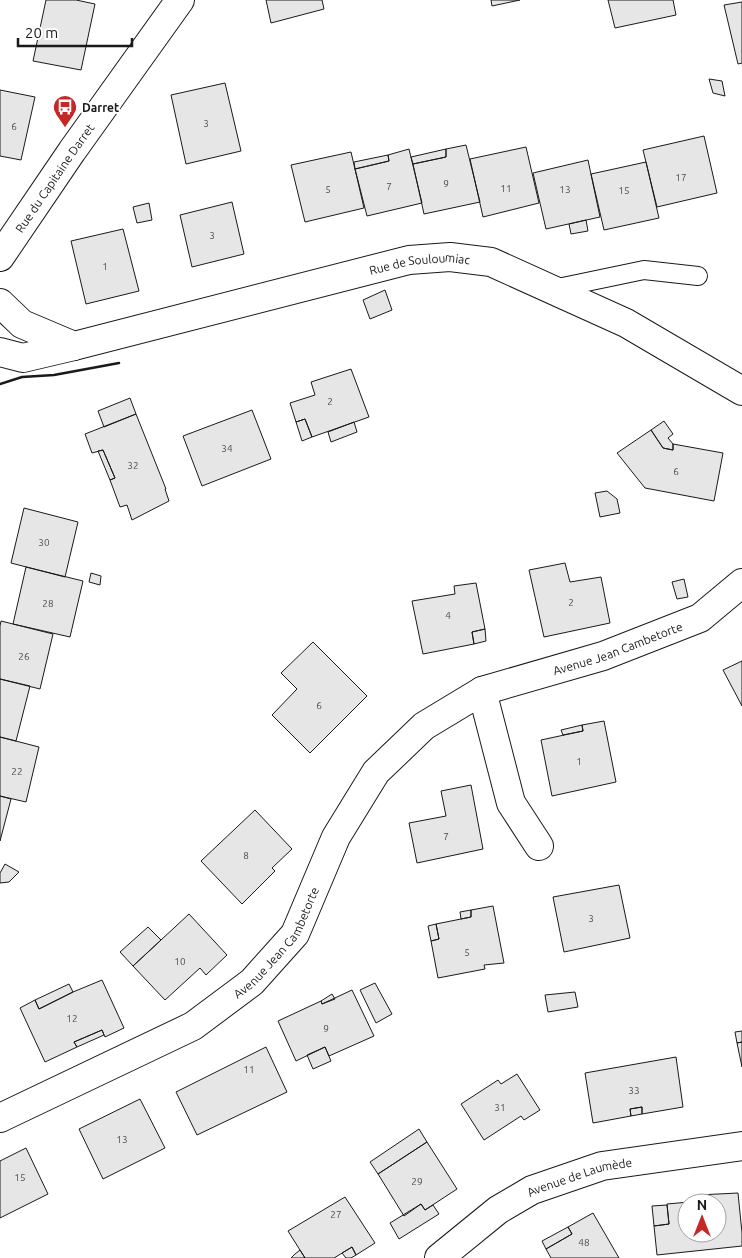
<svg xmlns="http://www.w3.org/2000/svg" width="742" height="1258" font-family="Ubuntu,sans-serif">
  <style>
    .building { fill: #e6e6e6; stroke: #1a1a1a }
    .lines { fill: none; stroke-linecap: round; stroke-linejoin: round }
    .service-casing { stroke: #1a1a1a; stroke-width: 20 }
    .minor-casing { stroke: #1a1a1a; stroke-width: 30 }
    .service { stroke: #fff; stroke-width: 18 }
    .minor { stroke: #fff; stroke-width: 28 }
    .wall { stroke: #1a1a1a; stroke-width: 2.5 }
    .labels { text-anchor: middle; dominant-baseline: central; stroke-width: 4; stroke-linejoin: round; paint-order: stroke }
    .number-label { font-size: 10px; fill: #4d4d4d }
    .poi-label { font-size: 12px; font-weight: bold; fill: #1a1a1a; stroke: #fff; text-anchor: start }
    .street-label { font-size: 12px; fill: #1a1a1a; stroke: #fff }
  </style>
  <rect width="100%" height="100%" fill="#fff"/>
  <path class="building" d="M46 0H76L95 4 81 70 33 61Z
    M266 0H322L324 9 271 23Z
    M491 0H520L492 6Z
    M608 0H673L676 15 615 28Z
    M742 2V63L738 64 724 5Z
    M709 79 722 81 725 96 713 93Z
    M225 83 241 151 186 164 171 95Z
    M0 90 35 97 21 160 0 156Z
    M704 136 717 193 657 207 643 150Z
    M466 145 480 202 424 214 413 164 446 157V149Z
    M526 147 539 203 483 217 470 159Z
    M409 149 422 203 367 216 355 169 389 161 388 155Z
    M446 149V157L413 164 411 157Z
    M351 152 364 208 305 222 291 165Z
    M388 155 389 161 355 169 354 162Z
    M588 160 600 217 546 229 533 173Z
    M646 162 659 218 604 230 591 174Z
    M232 202 244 254 192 267 180 215Z
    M149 203 152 220 137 223 133 207Z
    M586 220 588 231 571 234 569 224Z
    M123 229 139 291 86 304 71 241Z
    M385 290 392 310 370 319 363 300Z
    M351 369 369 417 312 437 305 419 296 422 290 403 315 395 311 382Z
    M130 398 136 414 104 427 98 411Z
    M252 410 271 459 202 486 183 436Z
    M136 414 166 489H165L169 501 132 520 127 505 120 507 110 480 115 478 103 450 92 453 85 434Z
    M305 419 312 437 302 441 296 422Z
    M664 421 673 434 668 438 673 444V450L663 448 651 430Z
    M354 422 357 432 331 442 328 432Z
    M651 430 663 448 673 450V444L723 453 714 501 645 488 617 453Z
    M103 450 115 478 110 480 98 451Z
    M607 491 617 499 620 513 600 517 595 493Z
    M24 508 78 522 65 577 11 563Z
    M565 563 570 582 601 577 610 623 544 637 529 570Z
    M26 567 83 581 70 637 13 624Z
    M91 573 101 576 100 585 89 582Z
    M684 579 688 597 677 599 672 582Z
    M476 583 485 629 472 632 474 644 423 654 412 601 455 594 454 586Z
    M1 621 53 634 40 689 0 679V626Z
    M485 629 486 641 474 644 472 632Z
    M313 642 367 696 310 753 272 715 297 689 281 673Z
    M742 661V706L723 670Z
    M0 679 30 686 16 741 0 737Z
    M604 721 616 782 552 796 541 740 583 731 582 725Z
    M582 725 583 731 563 735 561 730Z
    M0 737 39 747 26 802 0 796Z
    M471 785 483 849 417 863 409 823 446 816 441 791Z
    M0 796 11 799 0 841Z
    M255 810 292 849 272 868 275 871 242 904 201 861Z
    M5 864 19 872 9 882 0 883V873Z
    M619 885 630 938 564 952 553 897Z
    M493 906 504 963 484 965 485 969 438 978 431 941 439 939 436 924 471 917V910Z
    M471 910V917L461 919 460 912Z
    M189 914 227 955 206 975 200 968 165 1000 133 966Z
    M436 924 439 939 431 941 428 926Z
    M148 927 161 940 133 966 120 952Z
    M102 980 124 1028 105 1037 102 1030 74 1042 77 1047 45 1062 20 1008 35 1000 39 1009 73 992Z
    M375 983 392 1014 376 1023 360 990Z
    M69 984 73 992 39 1009 35 1000Z
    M352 990 374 1036 329 1056 325 1047 296 1061 278 1021 321 1001 322 1004Z
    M575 992 578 1007 548 1012 545 995Z
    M332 994 335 999 322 1004 321 1001Z
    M102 1030 104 1035 77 1047 74 1042Z
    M742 1031V1042L737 1043 735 1032Z
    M742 1042V1067L737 1043Z
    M266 1047 287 1092 197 1135 176 1092Z
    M325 1047 331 1061 313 1069 307 1055Z
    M676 1057 683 1107 642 1114V1107L630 1109 631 1116 593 1123 585 1073Z
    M517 1074 540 1110 524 1120 521 1116 484 1140 461 1104 498 1080 501 1084Z
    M140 1099 165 1148 103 1179 79 1129Z
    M642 1107V1114L631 1116 630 1109Z
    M419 1129 427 1142 378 1174 370 1162Z
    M427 1142 457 1189 425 1210 421 1204 404 1216 378 1174Z
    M26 1148 48 1194 0 1218V1161Z
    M738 1193 742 1233V1246L657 1255 654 1226 669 1224 667 1204 689 1202V1203H687V1233H717V1203H699L698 1195Z
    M345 1197 375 1243 356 1255 352 1247 334 1258H305L288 1231Z
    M421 1204 425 1210 433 1205 439 1214 399 1239 390 1223Z
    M667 1205 669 1224 654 1226 652 1206Z
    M593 1213 619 1258H551L546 1249 572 1234 568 1227Z
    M568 1227 572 1234 546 1249 542 1241Z
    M352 1247 356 1255 351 1258H346L342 1253Z
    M300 1250 305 1258H291L295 1254Z"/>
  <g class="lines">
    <g class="service-casing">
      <path id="service" d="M553 289 644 270 698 276"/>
    </g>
    <g class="minor-casing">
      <g id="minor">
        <path id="s1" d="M0 257 72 151 180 0"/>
        <path d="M0 303 22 324 74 346 23 358 0 352"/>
        <path id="s2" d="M74 346 409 260 450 257 491 262 626 323 742 391"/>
        <path d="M482 691 511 803 539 846"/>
        <path id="s3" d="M0 1118 193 1026 252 982 295 934 336 837 376 772 424 726 482 691 603 656 700 618 742 583"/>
        <path id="s4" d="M439 1258 498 1210 532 1190 602 1166 742 1146"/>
      </g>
    </g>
    <use href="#service" class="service"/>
    <use href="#minor" class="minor"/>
    <path class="wall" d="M0 384 22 377 54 375 119 363"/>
  </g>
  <defs>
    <g id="bus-pin" transform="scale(1.25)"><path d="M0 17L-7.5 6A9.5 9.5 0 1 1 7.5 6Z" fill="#c62828" stroke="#fff"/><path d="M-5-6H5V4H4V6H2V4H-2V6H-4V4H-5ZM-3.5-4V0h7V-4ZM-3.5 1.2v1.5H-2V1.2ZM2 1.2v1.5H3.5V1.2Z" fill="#fff"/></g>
  </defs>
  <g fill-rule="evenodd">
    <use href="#bus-pin" x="65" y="107"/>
  </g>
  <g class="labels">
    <g class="number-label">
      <text x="206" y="123">3</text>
      <text x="14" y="126">6</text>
      <text x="681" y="177">17</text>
      <text x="446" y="183">9</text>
      <text x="389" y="186">7</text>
      <text x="506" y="188">11</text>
      <text x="328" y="189">5</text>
      <text x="565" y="189">13</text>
      <text x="624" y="190">15</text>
      <text x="212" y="235">3</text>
      <text x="105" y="266">1</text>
      <text x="330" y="401">2</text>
      <text x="227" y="448">34</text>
      <text x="133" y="465">32</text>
      <text x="676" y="471">6</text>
      <text x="44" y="542">30</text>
      <text x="571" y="602">2</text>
      <text x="48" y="603">28</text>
      <text x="448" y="615">4</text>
      <text x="24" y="656">26</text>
      <text x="319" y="705">6</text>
      <text x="579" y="761">1</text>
      <text x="17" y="771">22</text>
      <text x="446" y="836">7</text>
      <text x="246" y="855">8</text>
      <text x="591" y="918">3</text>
      <text x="467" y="952">5</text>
      <text x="180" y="961">10</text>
      <text x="72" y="1018">12</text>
      <text x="326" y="1028">9</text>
      <text x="249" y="1069">11</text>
      <text x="634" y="1090">33</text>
      <text x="500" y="1107">31</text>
      <text x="122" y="1139">13</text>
      <text x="20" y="1177">15</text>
      <text x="417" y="1181">29</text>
      <text x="336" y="1214">27</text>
      <text x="584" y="1242">48</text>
    </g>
    <g class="poi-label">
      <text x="82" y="107">Darret</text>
    </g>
    <g class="street-label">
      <text stroke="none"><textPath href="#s1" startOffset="96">Rue du Capitaine Darret</textPath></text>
      <text stroke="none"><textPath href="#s2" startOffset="356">Rue de Souloumiac</textPath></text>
      <text stroke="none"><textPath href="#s3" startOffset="810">Avenue Jean Cambetorte</textPath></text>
      <text stroke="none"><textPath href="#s3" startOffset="334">Avenue Jean Cambetorte</textPath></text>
      <text stroke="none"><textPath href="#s4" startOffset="165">Avenue de Laumède</textPath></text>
    </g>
  </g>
  <g transform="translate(702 1218)"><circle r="24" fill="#ffffff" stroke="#a3a3a3"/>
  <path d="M0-4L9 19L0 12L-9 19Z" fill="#c62828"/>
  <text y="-8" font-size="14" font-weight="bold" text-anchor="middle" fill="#1a1a1a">N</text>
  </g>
  <path d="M18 38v8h114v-8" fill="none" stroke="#1a1a1a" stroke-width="2.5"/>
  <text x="25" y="38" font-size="15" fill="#1a1a1a" stroke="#ffffff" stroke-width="4" paint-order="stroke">20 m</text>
</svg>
